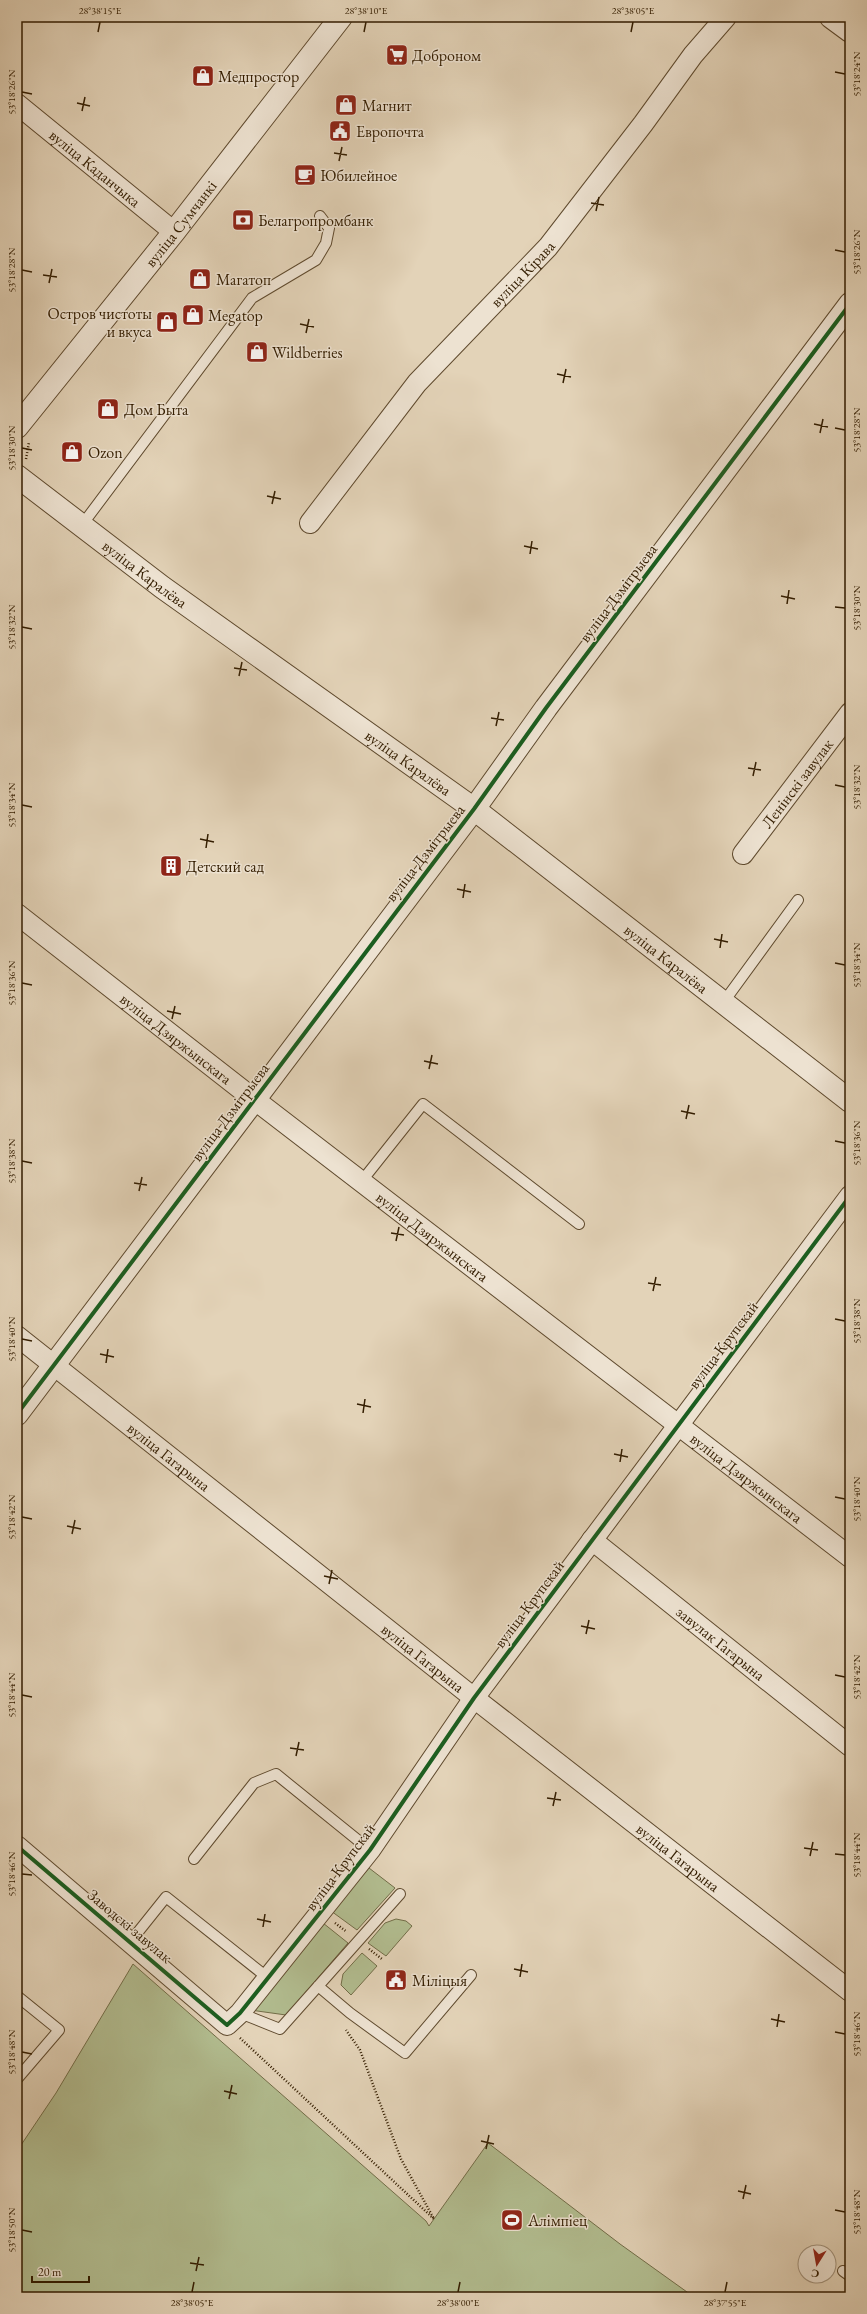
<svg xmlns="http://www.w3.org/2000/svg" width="867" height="2314" font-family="'EB Garamond',serif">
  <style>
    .green { fill: #b2bd90; stroke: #726d48 }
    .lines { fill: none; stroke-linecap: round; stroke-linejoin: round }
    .service-casing { stroke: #5f4a2e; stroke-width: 12 }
    .minor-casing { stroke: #5f4a2e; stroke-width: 22 }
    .tertiary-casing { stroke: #5f4a2e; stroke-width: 24 }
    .path { stroke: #331d00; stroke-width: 2.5; stroke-dasharray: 1 2; stroke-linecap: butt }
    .service { stroke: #ede2d1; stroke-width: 10 }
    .minor { stroke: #ede2d1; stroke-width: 20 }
    .tertiary { stroke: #ede2d1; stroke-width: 22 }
    .cycleway-casing { stroke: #ede2d1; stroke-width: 6 }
    .cycleway { stroke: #1b5e20; stroke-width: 4 }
    .ticks { fill: none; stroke: #331d00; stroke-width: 1.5 }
    .labels { text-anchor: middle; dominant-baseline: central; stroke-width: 3; stroke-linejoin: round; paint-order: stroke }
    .poi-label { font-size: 16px; fill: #331d00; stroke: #ede2d1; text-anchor: start }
    .street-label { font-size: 16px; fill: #331d00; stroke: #ede2d1 }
    .neatline { fill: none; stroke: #331d00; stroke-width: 1.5 }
    .ticks-label { font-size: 10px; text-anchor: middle; fill: #331d00 }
  </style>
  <rect width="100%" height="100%" fill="#e3d3b8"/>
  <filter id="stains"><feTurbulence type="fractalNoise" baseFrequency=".005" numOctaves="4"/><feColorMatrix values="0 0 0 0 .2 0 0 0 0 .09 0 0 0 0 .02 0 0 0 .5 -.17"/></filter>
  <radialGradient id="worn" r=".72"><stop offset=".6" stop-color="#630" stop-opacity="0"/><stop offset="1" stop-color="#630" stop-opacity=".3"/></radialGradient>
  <path class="green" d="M369 1868 395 1888 357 1930 331 1911Z
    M396 1919 406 1921 412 1926 386 1956 368 1943 385 1923Z
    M323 1923 348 1943 286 2015 250 2010Z
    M362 1953 377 1966 351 1995 341 1985 343 1974Z
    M133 1964 426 2221 429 2226 488 2143 620 2244 694 2297H17V2151L56 2093Z"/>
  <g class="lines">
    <g class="service-casing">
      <path id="service" d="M82 525 252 298 316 260 326 243 329 228 320 216
        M723 1003 798 900
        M361 1182 423 1104 579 1224
        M194 1859 254 1783 276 1774 370 1850
        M130 1942 166 1897 268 1978
        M318 1986 350 2013 405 2053 471 1975
        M17 1996 59 2030 17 2079
        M240 2013 280 2029 400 1894
        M843 2271 850 2276"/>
    </g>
    <g class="minor-casing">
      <g id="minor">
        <path id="s1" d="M17 104 174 232"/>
        <path id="s2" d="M310 523 417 383 548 247 643 124 693 55 726 17"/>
        <path id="s3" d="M743 854 850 713"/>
        <path id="s4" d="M17 914 255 1100 850 1557"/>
        <path id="s5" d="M17 1336 474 1698 850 1991"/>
        <path id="s6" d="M592 1540 850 1746"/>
        <path d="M17 1846 227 2025 240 2013 370 1850 474 1698 850 1196"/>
      </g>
    </g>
    <g class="tertiary-casing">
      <g id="tertiary">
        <path d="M831 17 850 31"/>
        <path id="s7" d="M17 427 174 232 341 17"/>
        <path id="s8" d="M17 476 162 587 474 809 850 1101"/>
        <path d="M17 1414 474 809 546 708 850 304"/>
      </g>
    </g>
    <path class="path" d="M26 459 29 442
      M335 1923 347 1932
      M369 1949 382 1959
      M240 2038 434 2219 401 2159 360 2050 346 2030"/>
    <use href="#service" class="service"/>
    <use href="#minor" class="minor"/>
    <use href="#tertiary" class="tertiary"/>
    <g class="cycleway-casing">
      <path id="cycleway" d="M17 1414 474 809 546 708 850 304
        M17 1846 227 2025 240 2013 370 1850 474 1698 850 1196"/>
    </g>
    <use href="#cycleway" class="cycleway"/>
  </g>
  <path class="ticks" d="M98 32 100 22M364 32 366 22M631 32 633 22M835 72 845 74M22 92 32 94M77 103 90 106M82 111 85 97M334 153 347 155M339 161 342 147M591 203 604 205M596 211 599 197M835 250 845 252M22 270 32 272M43 275 57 277M49 283 52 269M300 324 314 327M306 333 309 319M557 374 571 377M563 383 566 369M814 424 828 427M835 428 845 430M820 433 823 419M22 448 32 450M267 496 281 499M272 504 275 491M524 546 538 549M530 554 532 541M781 596 795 599M787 604 789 590M835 607 845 608M22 627 32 629M234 668 247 670M239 676 242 662M491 718 504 720M496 726 499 712M748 768 761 770M753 776 756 762M835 785 845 787M22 805 32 807M200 839 214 842M206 848 208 834M457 889 471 892M463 898 465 884M714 939 728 942M720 948 722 934M835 963 845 965M22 983 32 985M167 1011 181 1014M172 1019 175 1006M424 1061 438 1064M429 1069 432 1055M681 1111 695 1114M686 1119 689 1105M835 1141 845 1143M22 1161 32 1163M134 1183 147 1185M139 1191 142 1177M391 1233 404 1235M396 1241 399 1227M648 1283 661 1285M653 1291 656 1277M835 1319 845 1321M22 1339 32 1341M100 1354 114 1357M106 1363 108 1349M357 1404 371 1407M363 1413 365 1399M614 1454 628 1457M620 1462 622 1449M835 1497 845 1499M22 1517 32 1519M67 1526 81 1529M72 1534 75 1520M324 1576 338 1579M329 1584 332 1570M581 1626 595 1629M586 1634 589 1620M835 1675 845 1677M22 1695 32 1697M290 1748 304 1750M296 1756 299 1742M547 1798 561 1800M553 1806 556 1792M804 1848 818 1850M835 1854 845 1855M810 1856 813 1842M22 1874 32 1875M257 1919 271 1922M263 1927 265 1914M514 1969 528 1972M520 1977 522 1964M771 2019 785 2022M777 2027 779 2014M835 2032 845 2034M22 2052 32 2054M224 2091 237 2094M229 2099 232 2085M481 2141 494 2144M486 2149 489 2135M738 2191 751 2194M743 2199 746 2185M835 2210 845 2212M22 2230 32 2232M190 2263 204 2265M196 2271 199 2257M192 2292 194 2282M458 2292 460 2282M725 2292 727 2282"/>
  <defs>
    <g id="supermarket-square" transform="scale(1.15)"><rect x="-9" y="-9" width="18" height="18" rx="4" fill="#8f2418" stroke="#ede2d1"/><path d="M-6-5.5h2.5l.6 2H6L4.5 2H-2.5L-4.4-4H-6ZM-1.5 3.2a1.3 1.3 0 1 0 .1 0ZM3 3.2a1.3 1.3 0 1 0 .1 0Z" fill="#fff"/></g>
    <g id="shop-square" transform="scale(1.15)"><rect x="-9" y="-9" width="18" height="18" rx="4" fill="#8f2418" stroke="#ede2d1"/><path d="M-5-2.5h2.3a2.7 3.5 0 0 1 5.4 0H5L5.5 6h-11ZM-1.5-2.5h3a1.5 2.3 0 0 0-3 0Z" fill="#fff"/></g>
    <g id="civic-square" transform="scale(1.15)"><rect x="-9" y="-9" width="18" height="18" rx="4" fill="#8f2418" stroke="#ede2d1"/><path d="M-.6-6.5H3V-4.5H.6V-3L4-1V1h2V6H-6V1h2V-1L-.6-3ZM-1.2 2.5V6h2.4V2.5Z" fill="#fff"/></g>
    <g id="cafe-square" transform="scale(1.15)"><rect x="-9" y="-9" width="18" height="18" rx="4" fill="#8f2418" stroke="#ede2d1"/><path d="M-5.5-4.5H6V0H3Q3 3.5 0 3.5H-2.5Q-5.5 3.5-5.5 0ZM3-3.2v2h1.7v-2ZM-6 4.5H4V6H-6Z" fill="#fff"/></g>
    <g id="bank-square" transform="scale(1.15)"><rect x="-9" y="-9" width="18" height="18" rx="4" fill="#8f2418" stroke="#ede2d1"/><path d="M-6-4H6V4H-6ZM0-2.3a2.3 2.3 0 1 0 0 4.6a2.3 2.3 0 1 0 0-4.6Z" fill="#fff"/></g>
    <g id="building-square" transform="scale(1.15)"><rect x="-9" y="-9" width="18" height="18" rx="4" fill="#8f2418" stroke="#ede2d1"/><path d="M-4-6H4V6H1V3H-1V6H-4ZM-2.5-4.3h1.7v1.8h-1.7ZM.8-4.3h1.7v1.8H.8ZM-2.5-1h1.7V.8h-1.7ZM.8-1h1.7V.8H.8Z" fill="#fff"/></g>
    <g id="stadium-square" transform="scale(1.15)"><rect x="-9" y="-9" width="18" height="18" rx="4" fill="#8f2418" stroke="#ede2d1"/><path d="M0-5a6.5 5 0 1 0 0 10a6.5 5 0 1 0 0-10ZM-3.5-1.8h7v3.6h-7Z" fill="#fff"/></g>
  </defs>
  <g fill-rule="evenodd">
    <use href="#supermarket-square" x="397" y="55"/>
    <use href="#shop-square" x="203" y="76"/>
    <use href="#shop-square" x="346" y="105"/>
    <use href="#civic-square" x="340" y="131"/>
    <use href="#cafe-square" x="305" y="175"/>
    <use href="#bank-square" x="243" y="220"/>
    <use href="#shop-square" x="200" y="279"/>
    <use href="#shop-square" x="193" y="315"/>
    <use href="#shop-square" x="167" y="322"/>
    <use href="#shop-square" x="257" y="352"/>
    <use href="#shop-square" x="108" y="409"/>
    <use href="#shop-square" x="72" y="452"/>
    <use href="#building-square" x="171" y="866"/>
    <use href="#civic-square" x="396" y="1980"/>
    <use href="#stadium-square" x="512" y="2220"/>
  </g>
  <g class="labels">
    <g class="poi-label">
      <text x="412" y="55">Доброном</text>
      <text x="218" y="76">Медпростор</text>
      <text x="362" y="105">Магнит</text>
      <text x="356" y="131">Европочта</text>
      <text x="320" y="175">Юбилейное</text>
      <text x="258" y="220">Белагропромбанк</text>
      <text x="216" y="279">Магатоп</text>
      <text x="152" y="313" text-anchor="end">Остров чистоты<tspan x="152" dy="18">и вкуса</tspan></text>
      <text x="208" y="315">Megatop</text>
      <text x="272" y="352">Wildberries</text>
      <text x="124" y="409">Дом Быта</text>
      <text x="88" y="452">Ozon</text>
      <text x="186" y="866">Детский сад</text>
      <text x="412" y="1980">Міліцыя</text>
      <text x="528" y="2220">Алімпіец</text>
    </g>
    <g class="street-label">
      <text stroke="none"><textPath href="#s1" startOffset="101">вуліца Каданчыка</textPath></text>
      <text stroke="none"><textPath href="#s7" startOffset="261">вуліца Сумчанкі</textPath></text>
      <text stroke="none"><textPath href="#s2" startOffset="328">вуліца Кірава</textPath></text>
      <text stroke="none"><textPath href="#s8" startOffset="161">вуліца Каралёва</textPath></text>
      <text transform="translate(618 593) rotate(-53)">вуліца Дзмітрыева</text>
      <text stroke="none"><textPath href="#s8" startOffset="485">вуліца Каралёва</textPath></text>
      <text stroke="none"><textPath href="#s3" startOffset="89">Ленінскі завулак</textPath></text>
      <text transform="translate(425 853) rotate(-52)">вуліца Дзмітрыева</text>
      <text stroke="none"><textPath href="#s8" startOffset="809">вуліца Каралёва</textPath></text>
      <text stroke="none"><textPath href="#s4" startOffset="202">вуліца Дзяржынскага</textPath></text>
      <text transform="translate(230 1112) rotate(-53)">вуліца Дзмітрыева</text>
      <text stroke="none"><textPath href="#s4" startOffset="526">вуліца Дзяржынскага</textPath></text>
      <text transform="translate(723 1345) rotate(-53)">вуліца Крупскай</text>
      <text stroke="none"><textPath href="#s5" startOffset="194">вуліца Гагарына</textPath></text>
      <text stroke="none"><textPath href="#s4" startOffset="922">вуліца Дзяржынскага</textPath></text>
      <text transform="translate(529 1604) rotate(-53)">вуліца Крупскай</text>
      <text stroke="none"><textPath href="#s6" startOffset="165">завулак Гагарына</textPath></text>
      <text stroke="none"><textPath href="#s5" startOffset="518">вуліца Гагарына</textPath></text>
      <text stroke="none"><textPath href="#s5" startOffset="842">вуліца Гагарына</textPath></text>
      <text transform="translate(340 1867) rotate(-53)">вуліца Крупскай</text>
      <text transform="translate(130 1926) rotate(40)">Заводскі завулак</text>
    </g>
  </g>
  <rect width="867" height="2314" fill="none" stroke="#e3d3b8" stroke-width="44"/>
  <g transform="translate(817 2264) rotate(191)"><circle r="19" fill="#ede2d1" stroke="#a3937d"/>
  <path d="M0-3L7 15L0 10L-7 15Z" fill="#8f2418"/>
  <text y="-6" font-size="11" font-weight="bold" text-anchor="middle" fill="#331d00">С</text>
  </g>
  <path d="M32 2276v6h57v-6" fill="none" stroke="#331d00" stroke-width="2"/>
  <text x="38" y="2276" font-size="12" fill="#331d00" stroke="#ede2d1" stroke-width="3" paint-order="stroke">20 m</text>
  <rect x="22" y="22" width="823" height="2270" class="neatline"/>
  <g class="ticks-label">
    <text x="100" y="14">28°38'15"E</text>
    <text x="366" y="14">28°38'10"E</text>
    <text x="633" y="14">28°38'05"E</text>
    <text transform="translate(856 74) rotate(-90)" y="4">53°18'24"N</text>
    <text transform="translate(11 92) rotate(-90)" y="4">53°18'26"N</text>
    <text transform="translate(856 252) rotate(-90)" y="4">53°18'26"N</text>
    <text transform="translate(11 270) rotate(-90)" y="4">53°18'28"N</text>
    <text transform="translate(856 430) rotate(-90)" y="4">53°18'28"N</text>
    <text transform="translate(11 448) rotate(-90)" y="4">53°18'30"N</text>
    <text transform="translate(856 608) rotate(-90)" y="4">53°18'30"N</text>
    <text transform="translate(11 627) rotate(-90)" y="4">53°18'32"N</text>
    <text transform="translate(856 787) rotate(-90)" y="4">53°18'32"N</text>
    <text transform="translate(11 805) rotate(-90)" y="4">53°18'34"N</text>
    <text transform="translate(856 965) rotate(-90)" y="4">53°18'34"N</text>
    <text transform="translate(11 983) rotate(-90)" y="4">53°18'36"N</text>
    <text transform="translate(856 1143) rotate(-90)" y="4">53°18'36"N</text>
    <text transform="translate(11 1161) rotate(-90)" y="4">53°18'38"N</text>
    <text transform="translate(856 1321) rotate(-90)" y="4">53°18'38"N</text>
    <text transform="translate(11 1339) rotate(-90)" y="4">53°18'40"N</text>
    <text transform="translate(856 1499) rotate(-90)" y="4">53°18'40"N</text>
    <text transform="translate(11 1517) rotate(-90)" y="4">53°18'42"N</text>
    <text transform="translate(856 1677) rotate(-90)" y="4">53°18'42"N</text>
    <text transform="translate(11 1695) rotate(-90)" y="4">53°18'44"N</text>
    <text transform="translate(856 1855) rotate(-90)" y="4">53°18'44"N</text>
    <text transform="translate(11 1874) rotate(-90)" y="4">53°18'46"N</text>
    <text transform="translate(856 2034) rotate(-90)" y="4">53°18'46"N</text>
    <text transform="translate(11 2052) rotate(-90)" y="4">53°18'48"N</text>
    <text transform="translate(856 2212) rotate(-90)" y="4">53°18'48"N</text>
    <text transform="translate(11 2230) rotate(-90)" y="4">53°18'50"N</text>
    <text x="192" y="2306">28°38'05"E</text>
    <text x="458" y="2306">28°38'00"E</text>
    <text x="725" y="2306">28°37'55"E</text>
  </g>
  <rect width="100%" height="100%" filter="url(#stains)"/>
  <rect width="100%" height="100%" fill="url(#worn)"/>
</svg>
